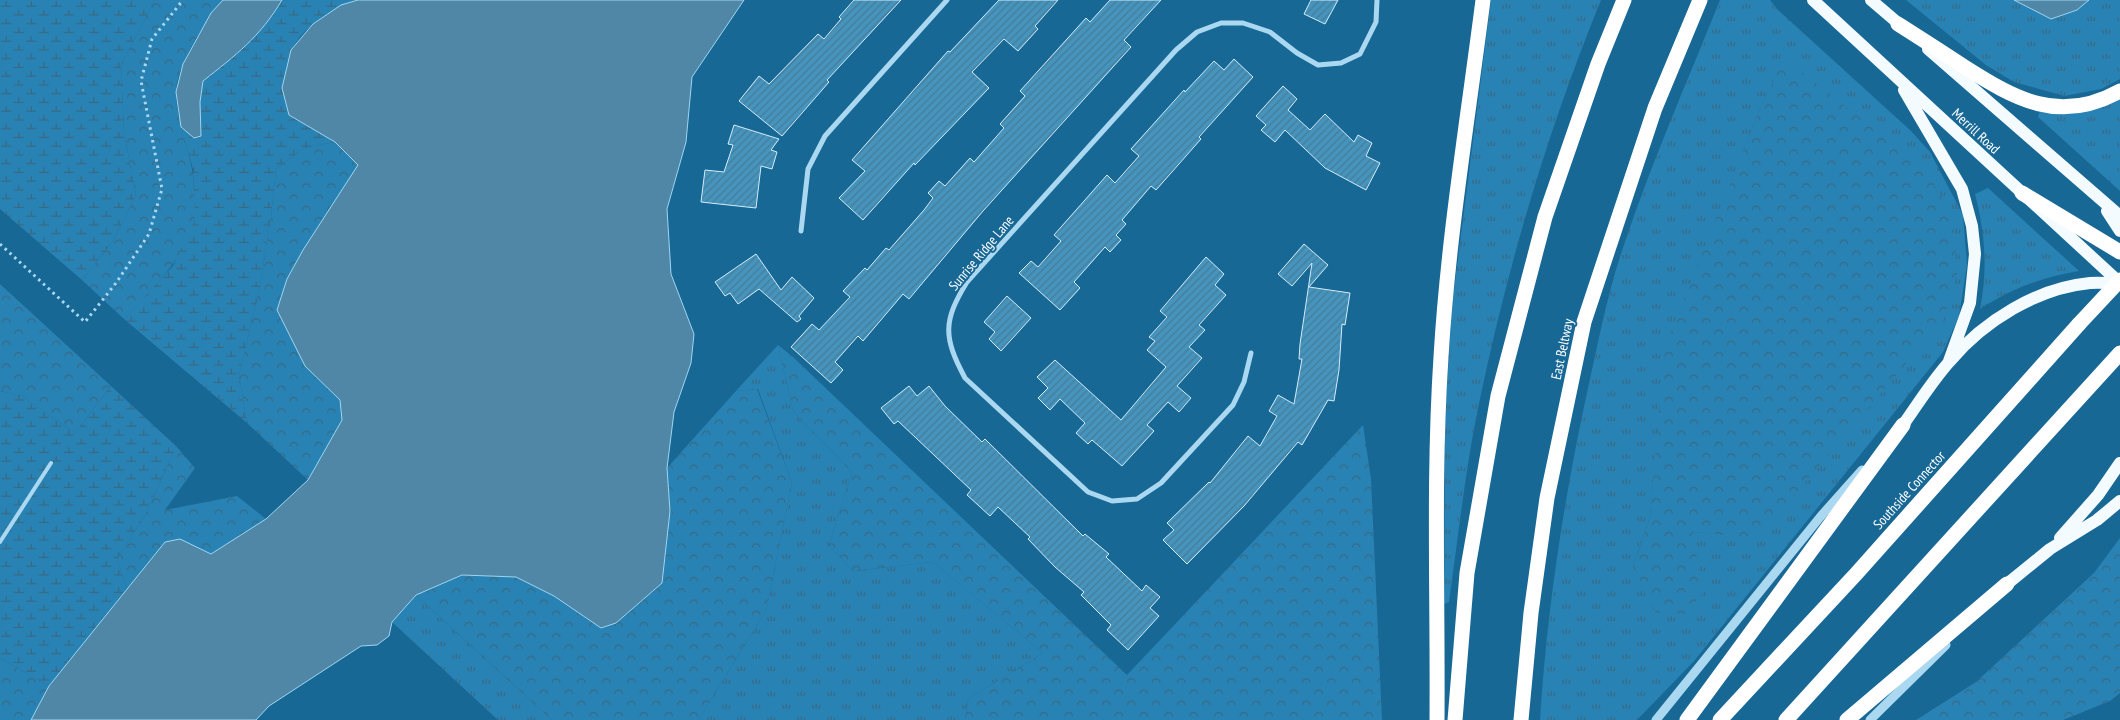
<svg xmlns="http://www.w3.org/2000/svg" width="2120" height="720" font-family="'PT Sans Narrow',sans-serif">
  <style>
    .grass { fill: url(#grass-tufts); fill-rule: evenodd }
    .forest { fill: url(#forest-crowns) }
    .wetland { fill: url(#wetland-marsh) }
    .water { fill: #5087a6; stroke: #9dd6f3 }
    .building { fill: url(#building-hatch); stroke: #d2edfc }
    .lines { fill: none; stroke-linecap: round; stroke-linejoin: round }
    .path { stroke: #abd8f1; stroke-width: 3; stroke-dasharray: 2.5 4; stroke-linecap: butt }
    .service { stroke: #abd8f1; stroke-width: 4 }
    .minor { stroke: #abd8f1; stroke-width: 5 }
    .tertiary { stroke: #abd8f1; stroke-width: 9 }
    .primary { stroke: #f4fbff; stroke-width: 12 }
    .motorway { stroke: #fff; stroke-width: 15 }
    .motorway-bridge { stroke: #fff; stroke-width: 15 }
    .labels { text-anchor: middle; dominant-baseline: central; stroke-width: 4; stroke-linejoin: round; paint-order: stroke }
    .street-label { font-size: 14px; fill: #fff; stroke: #186896 }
  </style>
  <defs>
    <pattern id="grass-tufts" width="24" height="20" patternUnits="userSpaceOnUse" patternTransform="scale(1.25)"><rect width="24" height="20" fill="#2882b3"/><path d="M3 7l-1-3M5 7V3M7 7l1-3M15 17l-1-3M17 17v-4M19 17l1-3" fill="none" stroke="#386a85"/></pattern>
    <pattern id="forest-crowns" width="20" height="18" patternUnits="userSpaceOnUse" patternTransform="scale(1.25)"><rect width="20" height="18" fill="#2882b3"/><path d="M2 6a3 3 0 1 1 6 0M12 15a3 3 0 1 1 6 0" fill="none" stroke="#386a85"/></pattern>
    <pattern id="wetland-marsh" width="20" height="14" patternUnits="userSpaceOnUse" patternTransform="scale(1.25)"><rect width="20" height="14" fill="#2882b3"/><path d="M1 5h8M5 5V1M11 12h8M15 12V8" fill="none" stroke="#386a85"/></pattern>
    <pattern id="building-hatch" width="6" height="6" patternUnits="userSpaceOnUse" patternTransform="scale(1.25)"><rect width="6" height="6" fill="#4594be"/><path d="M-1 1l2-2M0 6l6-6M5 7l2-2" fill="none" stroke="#477b96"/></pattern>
  </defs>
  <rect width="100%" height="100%" fill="#186896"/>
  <path class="grass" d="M1491 0H1601C1547 132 1507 268 1478 408 1465 472 1458 538 1449 602L1444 604 1445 417 1452 306Z
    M1720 0H1770L1777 9 1911 131 1930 152 1963 215 1967 265 1959 316 1943 352 1694 661 1637 720H1540C1547 608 1564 498 1588 388 1599 339 1608 290 1625 242 1652 161 1688 80 1720 0ZM1780 68 1758 537 1693 532 1633 567 1650 517 1657 443 1713 228 1759 111Z
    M1906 0H2014L2051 19 2077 10 2089 0H2120V79L2101 89 2064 96 2014 82 1986 65Z
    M2120 99V191L2038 117 2040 111 2054 113Z
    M1988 188 2079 271C2042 277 2011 289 1980 309 1988 269 1985 233 1975 194Z
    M778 345 793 411 852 472 829 545 853 571 933 562 1043 653 968 699 965 720H698L766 611 792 483 758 389 736 391Z
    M416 595 552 720H498L392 622Z"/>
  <path class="forest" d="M155 0H223C206 20 175 67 176 94 177 126 193 155 194 187 194 197 198 212 195 221 183 261 151 290 124 319L82 280 113 241 136 195 124 133 121 65Z
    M1792 64 1927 171 1953 220 1957 275 1944 319 1758 538 1693 532 1702 594 1686 614 1656 613 1633 567 1650 517 1664 349 1759 111 1780 67Z
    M335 142 359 165 303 250 287 279 305 366 340 400 343 420 308 480 247 423 239 375 259 291 271 217 276 169 304 148Z
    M0 284 111 386 75 433 22 396 0 391Z
    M778 345 793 357 1127 675 1363 425 1371 479 1382 720H965L968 699 1043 653 933 562 853 571 829 545 852 472 793 411Z
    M757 389 792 483 766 611 698 720H552L416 595 462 575 516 577 554 596 601 628 616 623 662 583 670 511 667 468 736 391Z
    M176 446 195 468 165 510 237 496 266 519 211 554 165 542 127 590 117 559 146 514Z
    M2120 538V693L2110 701 2063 720H1916L1976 682 2094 573Z
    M0 658 49 686 31 720H0Z"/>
  <path class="wetland" d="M0 0H155L121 65 124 133 136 195 113 241 82 280 0 209Z
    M282 0H358C334 7 303 26 292 50 288 59 290 102 289 115L335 142 304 148 276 169 271 217 259 291 239 375 247 423 124 319 173 266 195 220 193 169 181 127 194 138 201 136 200 102 203 81C236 55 260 37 282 0Z
    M111 386 176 446 146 514 117 559 127 590 49 686 0 658V391L22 396 75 433Z"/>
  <path class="water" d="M223 0H282C260 37 236 55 203 81L200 102 201 136 194 138 181 127 176 92 183 64 211 13Z
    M358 0H744L692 77 686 142 667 209 671 274 694 334 691 363 674 412 667 468 670 511 662 583 616 623 601 628 554 596 516 577 462 575 416 595 392 622 389 636 377 645 361 646 269 706 256 720H31L49 686 165 542 180 539 211 554 266 519 308 480 342 420 340 400 305 366 277 310 287 279 303 250 358 165 335 142 289 115 282 88 291 50 313 24 341 5Z
    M2014 0H2089L2077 10 2051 19Z"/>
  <path class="building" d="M854 0H901L827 80 829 82 782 136 739 101 759 76 769 84 818 34 824 39 841 19 839 17Z
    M999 0H1058L1035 26 1038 29 1018 51 1004 39 972 72 989 88 915 165 914 163 863 220 839 198 865 171 852 160 948 51 950 52Z
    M1110 0H1161L1124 40 1131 47 983 211 909 299 903 294 863 341 858 336 835 362 843 370 831 383 791 347 812 324 819 330 850 297 843 291 865 268 867 270 886 248 889 250 924 210 933 198 928 193 939 181 945 186 970 158 974 162 1004 128 1000 124 1025 96 1020 91 1086 18 1090 22Z
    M1311 0H1338L1325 24 1304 14Z
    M1234 59 1253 77 1199 137 1201 139 1156 190 1151 186 1122 220 1126 224 1116 235 1121 240 1110 252 1105 247 1074 282 1080 288 1060 310 1019 273 1031 261 1038 267 1061 241 1054 235 1107 175 1115 183 1139 156 1131 149 1184 90 1185 92 1214 61 1224 70Z
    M1283 86 1297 99 1288 110 1310 130 1325 114 1354 142 1358 135 1372 143 1366 156 1380 163 1366 190 1325 168 1285 130 1275 142 1261 130 1266 125 1256 116Z
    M734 125 779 139 771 150 777 152 772 169 761 166 756 208 701 202 705 170 724 172 733 145 728 144Z
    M1304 244 1328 265 1309 287 1350 293 1345 325 1342 324 1339 370 1334 401 1328 400 1302 445 1298 442 1244 506 1187 564 1163 540 1174 530 1167 523 1209 482 1210 483 1248 436 1260 446 1277 416 1269 411 1278 395 1294 404 1302 359H1299L1300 344 1312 263 1292 286 1278 274Z
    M756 254 781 290 792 277 814 298 799 316 801 319 797 322 759 289 738 304 730 293 725 296 715 282Z
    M1206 257 1224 274 1215 285 1226 295 1199 325 1205 330 1189 347 1202 358 1177 386 1191 398 1179 412 1168 402 1147 425 1154 431 1122 466 1092 440 1088 444 1076 433 1085 423 1060 399 1050 410 1038 398 1048 388 1037 377 1055 360 1121 420 1166 367 1147 350 1155 341 1149 337 1167 317 1160 311Z
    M1007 296 1031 318 1001 351 989 339 995 332 984 322Z
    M909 386 917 396 929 386 945 406 982 442 985 439 1083 536 1085 534 1109 554 1106 557 1142 591 1146 585 1160 597 1150 608 1159 616 1128 650 1107 630 1111 625 1081 595 1084 592 1055 567 1028 539 1030 537 998 507 990 516 967 495 971 490 898 421 894 424 881 408Z"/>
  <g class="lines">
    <path class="path" d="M0 244 85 322 116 283 149 234 162 189 141 81 152 39 183 0"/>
    <path class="service" d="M0 542 51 463"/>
    <path class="minor" d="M801 231 808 169 825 136 947 0
      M1251 353 1244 382 1233 405 1161 483 1137 499 1112 501 1088 492 965 378C943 337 943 321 967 282L1176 50 1197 32 1221 23H1243L1270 32 1297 53 1318 65 1341 63 1360 54 1376 22 1377 0"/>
    <path class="tertiary" d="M1656 720 1821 516 1862 470
      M1870 720 1946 645"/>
    <path class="primary" d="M1813 0 2120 283
      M1871 0 1905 29
      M1928 49 2120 216
      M1904 90 1962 189 1972 226 1975 254 1970 303 1949 361
      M2107 211 2120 231
      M1903 425C1918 404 1932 381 1950 361 1984 321 2037 288 2090 283 2099 282 2110 283 2120 284
      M2060 538 2098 495 2120 463
      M2007 584 2050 549 2097 520 2120 501"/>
    <path class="motorway" d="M1898 24C1920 38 1942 52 1963 66 2015 99 2059 125 2120 91
      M2022 193 2120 252
      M1437 720C1438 599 1433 478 1441 357 1448 238 1468 118 1483 0
      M1455 720 1467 573 1498 396 1545 217 1598 64 1624 0
      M1521 720 1531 613 1547 498 1584 322 1655 108 1700 0
      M1687 720 1903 425
      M1720 720 1856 574 2079 324
      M1786 720 2120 353
      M1847 720 2007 584"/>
    <path class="motorway-bridge" d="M2079 324 2120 280"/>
  </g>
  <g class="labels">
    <g class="street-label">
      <text transform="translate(1976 131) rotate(43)">Merrill Road</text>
      <text transform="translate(981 253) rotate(-50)">Sunrise Ridge Lane</text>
      <text transform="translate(1562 349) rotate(-78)">East Beltway</text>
      <text transform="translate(1909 490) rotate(-48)">Southside Connector</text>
    </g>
  </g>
</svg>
